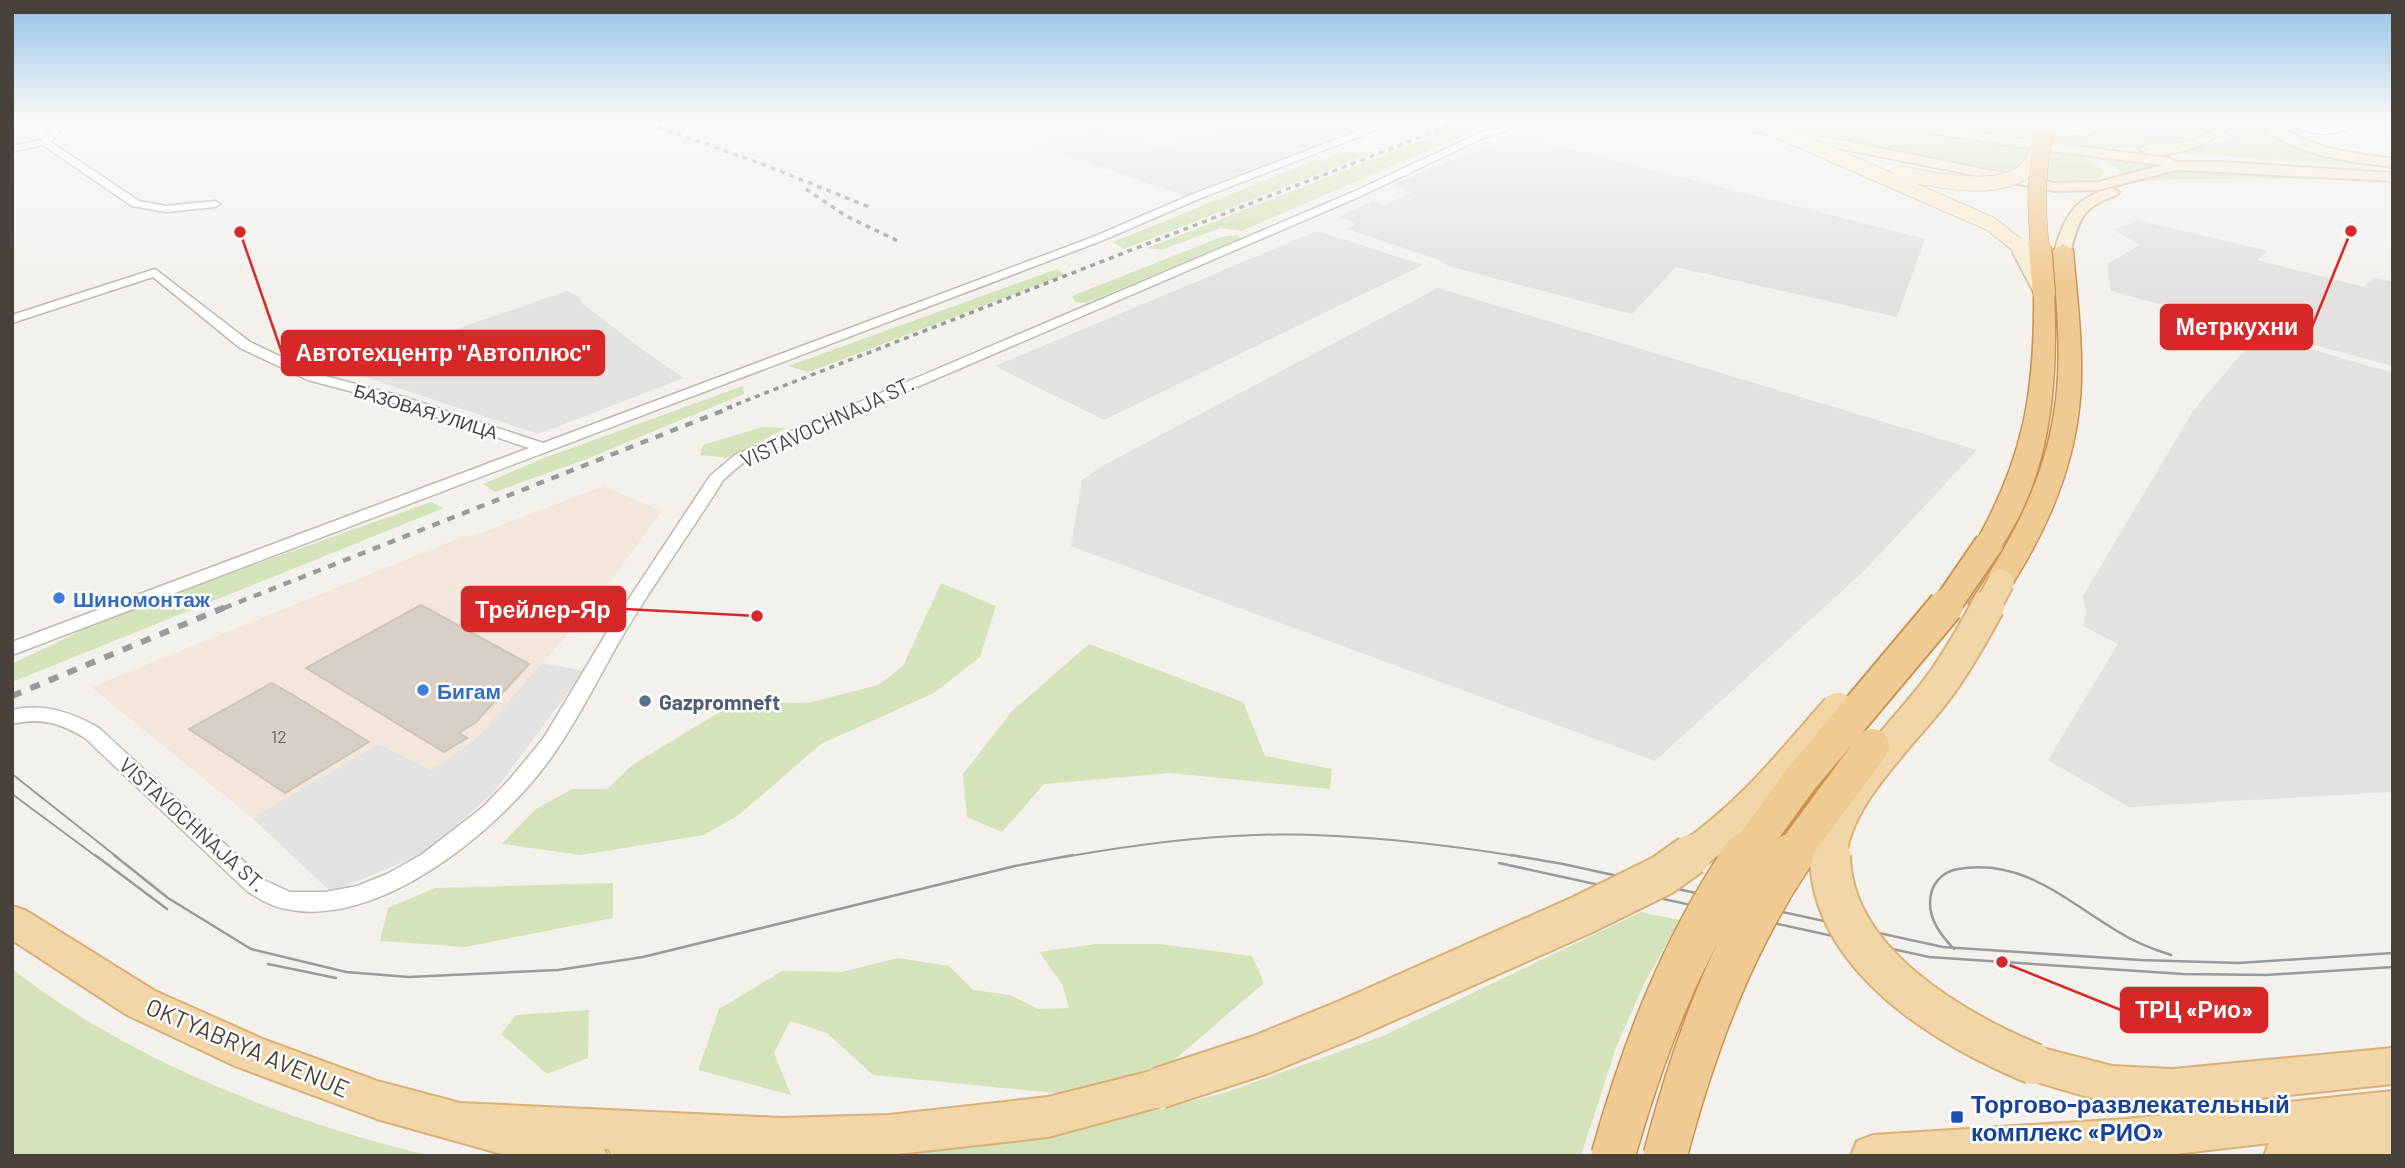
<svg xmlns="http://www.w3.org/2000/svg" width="2405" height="1168" font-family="Barlow,sans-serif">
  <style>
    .commercial { fill: #f3e7db }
    .industrial { fill: #e5e1de }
    .green { fill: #d5e3bb }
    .parking { fill: #e4e2e0 }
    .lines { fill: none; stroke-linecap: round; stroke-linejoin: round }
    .stream { stroke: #b1d8e9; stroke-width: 3.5 }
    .building { fill: #d8cfc6; stroke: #cfc3b7; stroke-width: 2 }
    .minor-casing { stroke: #bfb8b0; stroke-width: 3 }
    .secondary-casing { stroke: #cebea2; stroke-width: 4 }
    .primary-casing { stroke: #d7b178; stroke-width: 4 }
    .trunk-casing { stroke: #cc924f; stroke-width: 3 }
    .minor { fill: #fff; fill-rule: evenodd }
    .secondary { fill: #f9ecd2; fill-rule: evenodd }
    .primary { fill: #f3d6a7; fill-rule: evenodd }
    .trunk { fill: #f0ca93; fill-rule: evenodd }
    .tram-far1 { stroke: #9a9a9a; stroke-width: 2 }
    .tram { stroke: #9a9a9a; stroke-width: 2.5 }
    .rail-far2 { stroke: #9a9a9a; stroke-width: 3.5; stroke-dasharray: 5 5; stroke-linecap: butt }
    .rail-far1 { stroke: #9a9a9a; stroke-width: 4.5; stroke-dasharray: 8 8; stroke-linecap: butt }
    .rail { stroke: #9a9a9a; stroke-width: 6; stroke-dasharray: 10 10; stroke-linecap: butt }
    .secondary-bridge-far1-casing { stroke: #cebea2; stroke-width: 16; stroke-linecap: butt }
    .secondary-bridge-casing { stroke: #cebea2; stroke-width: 21; stroke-linecap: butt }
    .primary-bridge-far2-casing { stroke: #d7b178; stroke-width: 29; stroke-linecap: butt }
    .primary-bridge-far1-casing { stroke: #d7b178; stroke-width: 36; stroke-linecap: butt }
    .primary-bridge-casing { stroke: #d7b178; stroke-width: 44; stroke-linecap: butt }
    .trunk-bridge-far4-casing { stroke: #cc924f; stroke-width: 19; stroke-linecap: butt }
    .trunk-bridge-far3-casing { stroke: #cc924f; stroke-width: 24; stroke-linecap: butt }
    .trunk-bridge-far2-casing { stroke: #cc924f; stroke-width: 31; stroke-linecap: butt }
    .trunk-bridge-far1-casing { stroke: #cc924f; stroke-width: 38; stroke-linecap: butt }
    .trunk-bridge-casing { stroke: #cc924f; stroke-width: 46; stroke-linecap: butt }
    .secondary-bridge-far1 { stroke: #f9ecd2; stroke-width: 14 }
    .secondary-bridge { stroke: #f9ecd2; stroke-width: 18 }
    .primary-bridge-far2 { stroke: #f3d6a7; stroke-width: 25 }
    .primary-bridge-far1 { stroke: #f3d6a7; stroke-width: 32 }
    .primary-bridge { stroke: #f3d6a7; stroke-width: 40 }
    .trunk-bridge-far4 { stroke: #f0ca93; stroke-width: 18 }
    .trunk-bridge-far3 { stroke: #f0ca93; stroke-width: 22 }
    .trunk-bridge-far2 { stroke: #f0ca93; stroke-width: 27 }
    .trunk-bridge-far1 { stroke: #f0ca93; stroke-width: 34 }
    .trunk-bridge { stroke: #f0ca93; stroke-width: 43 }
    .shop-dot { fill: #3f7fe0; stroke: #fff; stroke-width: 2.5 }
    .service-dot { fill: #5c6f8a; stroke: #fff; stroke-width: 2.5 }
    .transit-dot { fill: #1a4fb4; stroke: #fff; stroke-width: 2.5 }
    .labels { text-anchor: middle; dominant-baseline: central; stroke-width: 5; stroke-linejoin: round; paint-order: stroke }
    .far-street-label { font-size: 18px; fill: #48423b; stroke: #fff }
    .number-label { font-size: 18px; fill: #6c655e }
    .street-label { font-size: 21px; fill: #48423b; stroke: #fff }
    .shop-label { font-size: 21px; font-weight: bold; fill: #366cbe; stroke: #fff; text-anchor: start }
    .service-label { font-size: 21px; font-weight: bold; fill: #4e5e75; stroke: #fff; text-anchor: start }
    .near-street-label { font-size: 24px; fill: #48423b; stroke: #fff }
    .near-transit-label { font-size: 24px; font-weight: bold; fill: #164399; stroke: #fff; text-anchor: start }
    .leader { fill: none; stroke: #d62828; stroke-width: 2.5 }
    .callout-dot { fill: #d62828; stroke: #fff; stroke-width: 2.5 }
    .callout { fill: #d62828; stroke: #d62828; stroke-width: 2.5 }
    .callout-label { font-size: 23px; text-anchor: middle; font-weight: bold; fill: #fff }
  </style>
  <rect width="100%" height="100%" fill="#f4f1ed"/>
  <path class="commercial" d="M603 486 662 511 590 609 477 738 431 770 378 744 252 818 91 687 459 538 478 534Z"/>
  <path class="industrial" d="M951 120H1034L980 130Z
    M1208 120H1405L1199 200 1033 145 1095 127 1163 147 1224 126Z
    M1516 135 1925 239 1897 317 1676 267 1632 314 1451 267 1436 259 1347 229 1356 223 1338 217 1373 201 1384 205 1412 192 1391 185Z
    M2138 220 2267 251 2257 260 2364 287 2374 277 2393 282V366L2111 291 2107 264 2140 245 2114 230Z
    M1317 231 1423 265 1104 420 995 366Z
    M1438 288 1977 450 1864 571 1655 761 1071 546 1082 480 1104 465Z
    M567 291 579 297 582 303 640 348 684 378 538 434 340 369Z
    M2258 334 2393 373V792L2129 807 2048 760 2118 644 2083 626 2086 612 2083 596 2193 411Z"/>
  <path class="green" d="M1474 120H1499L1241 231 1220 228 1162 250 1147 248Z
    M1725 120H1862L2060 152 2090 160 2105 172C2097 186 2077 185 2062 186Z
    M1923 120H1967L2018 131 2054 134 2095 133 2114 124 2202 138C2125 163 2002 133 1923 120Z
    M1985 120H2092L2101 122C2076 140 2014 126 1985 120Z
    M2117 121 2218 125 2203 137 2116 123Z
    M2256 121 2275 135 2393 167 2146 151C2170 150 2196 151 2218 142 2234 135 2236 124 2256 121Z
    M1349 151 1372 153 1124 249 1113 242 1308 163Z
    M2089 155 2170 164 2142 170 2121 179V172L2109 163Z
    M2178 169 2335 178 2171 179 2123 184Z
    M1238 235 1240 239 1086 303 1075 302 1072 296 1221 237Z
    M1057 269 1065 275 809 372 788 366Z
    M743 386 744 394 584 460 495 492 483 484 544 458Z
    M762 427 786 428 727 458 700 455 703 445Z
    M431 502 444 508 12 682V664L118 613Z
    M941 583 996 606 980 657 934 693 821 744 740 814 704 835 581 855 502 844 536 809 572 789H607L632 765 723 710 760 702 808 703 878 685 903 666Z
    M1089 644 1243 702 1265 756 1332 769 1330 789 1170 773 1044 784 1002 832 967 817 963 774 1012 711Z
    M613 883V918L465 947 380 941 388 908 435 888Z
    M1641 912 1680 920 1645 982 1617 1045 1581 1155 903 1156 884 1148 1057 1131 1158 1110 1227 1092 1383 1036Z
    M1096 944H1159L1252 956 1264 983 1159 1073 1064 1094 873 1075 827 1033 790 1021 774 1053 791 1095 698 1070 719 1009 782 971 842 972 898 958 949 966 973 990 1010 995 1039 1009 1069 1008 1062 984 1039 952Z
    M12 969C130 1061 287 1122 432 1156H12Z
    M589 1010 588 1058 547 1074 501 1034 516 1015Z"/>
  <path class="parking" d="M542 663 584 671 494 792 423 854 331 892 252 818 378 744 431 770 477 738Z"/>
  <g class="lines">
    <path class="stream" d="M2061 120 2083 124
      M2148 130 2149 135 2178 140
      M2235 142 2242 134H2270
      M2211 146H2230"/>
  </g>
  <path class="building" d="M421 605 529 664 476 722 459 733 467 738 444 752 306 668Z
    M272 683 293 695 369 742 285 793 189 729Z"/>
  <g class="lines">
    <g class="minor-casing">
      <path id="minor" d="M60 120 69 121 51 142 139 201 166 206 215 201 220 204 215 207 166 212 132 206 43 145 12 152V146L42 140Z
        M1387 120 1399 121 1201 198 1101 241 12 655V642L529 448 394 403 308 380 240 348 153 277 12 323V315L155 269 250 342 318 374 404 397 543 443 1093 237 1193 194Z
        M1514 120H1536L1481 139 1361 196 745 461 724 479C692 530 657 579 626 630 600 674 578 721 548 762 497 831 379 929 286 909 272 907 260 899 248 892L85 738C60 723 41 717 12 724V710C44 703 71 712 99 728L264 880 290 892H325L357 886 387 874 421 855 483 807 509 780 543 739 607 632 710 476 735 455 1353 192 1475 135Z
        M2291 120C2302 120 2311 129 2324 129 2338 128 2349 120 2363 120 2341 137 2314 138 2291 124Z"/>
    </g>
    <g class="secondary-casing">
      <path id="secondary" d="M1711 120H1738L2054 183 2098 182 2163 165 2033 149 1875 124 1869 120H1901L2033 141 2169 158 2176 162H2219L2393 173V181L2177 170 2098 190 2054 191 1717 124Z
        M2100 120H2116L2089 135 2040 136 2033 132 2040 128 2086 127Z
        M2226 120H2240C2224 139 2160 167 2139 149 2149 141 2169 145 2182 143 2199 140 2214 132 2226 120Z
        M2256 120C2276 120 2291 135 2311 142 2337 152 2365 155 2393 159V167C2348 161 2288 156 2256 120Z
        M2112 188 2119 192 2117 195C2084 206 2079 217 2071 250L2063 255 2057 253 2055 250C2064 216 2076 197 2112 188Z"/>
    </g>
    <g class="primary-casing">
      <path id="primary" d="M12 906 25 910 155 991 265 1040 377 1081 460 1103 781 1118 889 1115 1048 1097 1159 1069 1174 1075 1180 1088 1174 1101 1159 1107 1048 1137 889 1155 612 1156 609 1149H604L607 1156H509L377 1119 235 1066 127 1015 12 940Z
        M2034 1046 2112 1066 2173 1069 2393 1048V1084L2173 1107 2112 1104 2019 1077 2013 1064 2019 1051Z
        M2393 1091V1156H2264L2269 1143 2158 1156H1851L1857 1141 1873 1135 2126 1119Z"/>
    </g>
    <g class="trunk-casing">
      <path id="trunk" d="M2063 244 2073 250C2077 299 2084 350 2080 400 2073 478 2039 547 1995 610L1984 613 1973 610 1969 604C2012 541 2047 477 2056 400 2062 350 2056 299 2053 250Z
        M2044 287 2051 289 2054 293C2058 382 2052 474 1999 550L1989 553 1979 550 1975 544C2024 457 2035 392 2034 293L2037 289Z"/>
    </g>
    <use href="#minor" class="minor"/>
    <use href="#secondary" class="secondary"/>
    <use href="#primary" class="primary"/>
    <use href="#trunk" class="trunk"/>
    <path class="tram-far1" d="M12 774 117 857
      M12 794 97 857
      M1064 857C1127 846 1191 837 1255 835 1342 832 1436 843 1522 857"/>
    <path class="tram" d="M95 855 167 909
      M114 855 168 898 251 949 346 972 409 977 558 970 643 957 1015 866 1073 855
      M1511 855 1563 864 1943 947 2140 960 2238 963 2393 953
      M1499 863 1929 957 2183 974 2266 975 2393 967
      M1954 949C1942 936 1930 922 1930 903 1930 885 1941 872 1958 869 2023 858 2065 900 2117 931 2134 942 2152 949 2171 955
      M268 964 336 978"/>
    <path class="rail-far2" d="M639 120 767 166 872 208
      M806 189 846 216 900 242
      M727 408 1464 120"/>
    <path class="rail-far1" d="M224 608 732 407"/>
    <path class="rail" d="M12 696 228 606"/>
    <g class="secondary-bridge-far1-casing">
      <path id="secondary-bridge-far1" d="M1753 120 1991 224 2022 249
        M1901 173C1934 180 1992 193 2022 173 2031 167 2035 154 2040 145"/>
    </g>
    <g class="secondary-bridge-casing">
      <path id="secondary-bridge" d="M2020 247 2042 289"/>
    </g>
    <g class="primary-bridge-far2-casing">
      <path id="primary-bridge-far2" d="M1987 608 2001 582"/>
    </g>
    <g class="primary-bridge-far1-casing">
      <path id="primary-bridge-far1" d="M1689 857C1751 814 1789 765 1838 709
        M1830 857C1834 797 1900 738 1935 692 1955 666 1972 636 1988 606"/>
    </g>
    <g class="primary-bridge-casing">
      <path id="primary-bridge" d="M1830 855C1831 960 1950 1029 2034 1064
        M1159 1088 1260 1055 1348 1019 1582 915 1663 875 1691 855"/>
    </g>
    <g class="trunk-bridge-far4-casing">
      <path id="trunk-bridge-far4" d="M2040 249C2036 205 2034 162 2049 120"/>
    </g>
    <g class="trunk-bridge-far3-casing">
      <path id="trunk-bridge-far3" d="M2040 247 2044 293"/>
    </g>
    <g class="trunk-bridge-far2-casing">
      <path id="trunk-bridge-far2" d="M1945 608 1989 544"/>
    </g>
    <g class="trunk-bridge-far1-casing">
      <path id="trunk-bridge-far1" d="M1744 857 1800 780 1946 606
        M1790 857 1872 746"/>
    </g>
    <g class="trunk-bridge-casing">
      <path id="trunk-bridge" d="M1613 1156C1643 1050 1682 947 1745 855
        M1665 1156C1693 1050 1730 947 1792 855"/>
    </g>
    <use href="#secondary-bridge-far1" class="secondary-bridge-far1"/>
    <use href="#secondary-bridge" class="secondary-bridge"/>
    <use href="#primary-bridge-far2" class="primary-bridge-far2"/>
    <use href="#primary-bridge-far1" class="primary-bridge-far1"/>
    <use href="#primary-bridge" class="primary-bridge"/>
    <use href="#trunk-bridge-far4" class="trunk-bridge-far4"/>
    <use href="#trunk-bridge-far3" class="trunk-bridge-far3"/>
    <use href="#trunk-bridge-far2" class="trunk-bridge-far2"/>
    <use href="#trunk-bridge-far1" class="trunk-bridge-far1"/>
    <use href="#trunk-bridge" class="trunk-bridge"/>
  </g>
  <linearGradient id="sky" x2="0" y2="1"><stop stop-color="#92c2e8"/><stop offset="0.42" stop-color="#faf9f7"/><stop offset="1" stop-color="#faf9f7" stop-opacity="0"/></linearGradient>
  <rect width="2405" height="284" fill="url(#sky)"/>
  <g class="shop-dot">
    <circle cx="59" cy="598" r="7"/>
    <circle cx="423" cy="690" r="7"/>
  </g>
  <circle class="service-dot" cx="645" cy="701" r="7"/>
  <rect class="transit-dot" x="1950" y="1110" width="14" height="14" rx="3.5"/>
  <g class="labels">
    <g class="far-street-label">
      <text transform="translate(426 411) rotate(17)">БАЗОВАЯ УЛИЦА</text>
    </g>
    <g class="number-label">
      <text x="279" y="736">12</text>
    </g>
    <g class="street-label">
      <text transform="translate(827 421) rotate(-25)">VISTAVOCHNAJA ST.</text>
      <text transform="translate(193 824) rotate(42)">VISTAVOCHNAJA ST.</text>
    </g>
    <g class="shop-label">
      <text x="73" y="598">Шиномонтаж</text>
      <text x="437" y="690">Бигам</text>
    </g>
    <g class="service-label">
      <text x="659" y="701">Gazpromneft</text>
    </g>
    <g class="near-street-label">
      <text transform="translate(248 1047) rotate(23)">OKTYABRYA AVENUE</text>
    </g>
    <g class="near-transit-label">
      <text x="1971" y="1103">Торгово-развлекательный<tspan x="1971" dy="28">комплекс «РИО»</tspan></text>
    </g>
  </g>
  <path class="leader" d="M2351 231L2312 327M240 232L282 353M757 616L625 609M2002 962L2121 1010"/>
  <g class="callout-dot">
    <circle cx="2351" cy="231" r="7"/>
    <circle cx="240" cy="232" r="7"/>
    <circle cx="757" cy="616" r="7"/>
    <circle cx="2002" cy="962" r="7"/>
  </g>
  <g class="callout">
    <rect x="2161" y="305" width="151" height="44" rx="7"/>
    <rect x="282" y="331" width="322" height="44" rx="7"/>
    <rect x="462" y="587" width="163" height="44" rx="7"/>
    <rect x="2121" y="988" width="146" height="44" rx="7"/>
  </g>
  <g class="callout-label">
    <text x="2237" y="335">Метркухни</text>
    <text x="443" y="361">Автотехцентр "Автоплюс"</text>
    <text x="543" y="618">Трейлер-Яр</text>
    <text x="2194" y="1018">ТРЦ «Рио»</text>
  </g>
  <rect width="2405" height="1168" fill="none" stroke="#48423b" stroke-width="28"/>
</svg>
